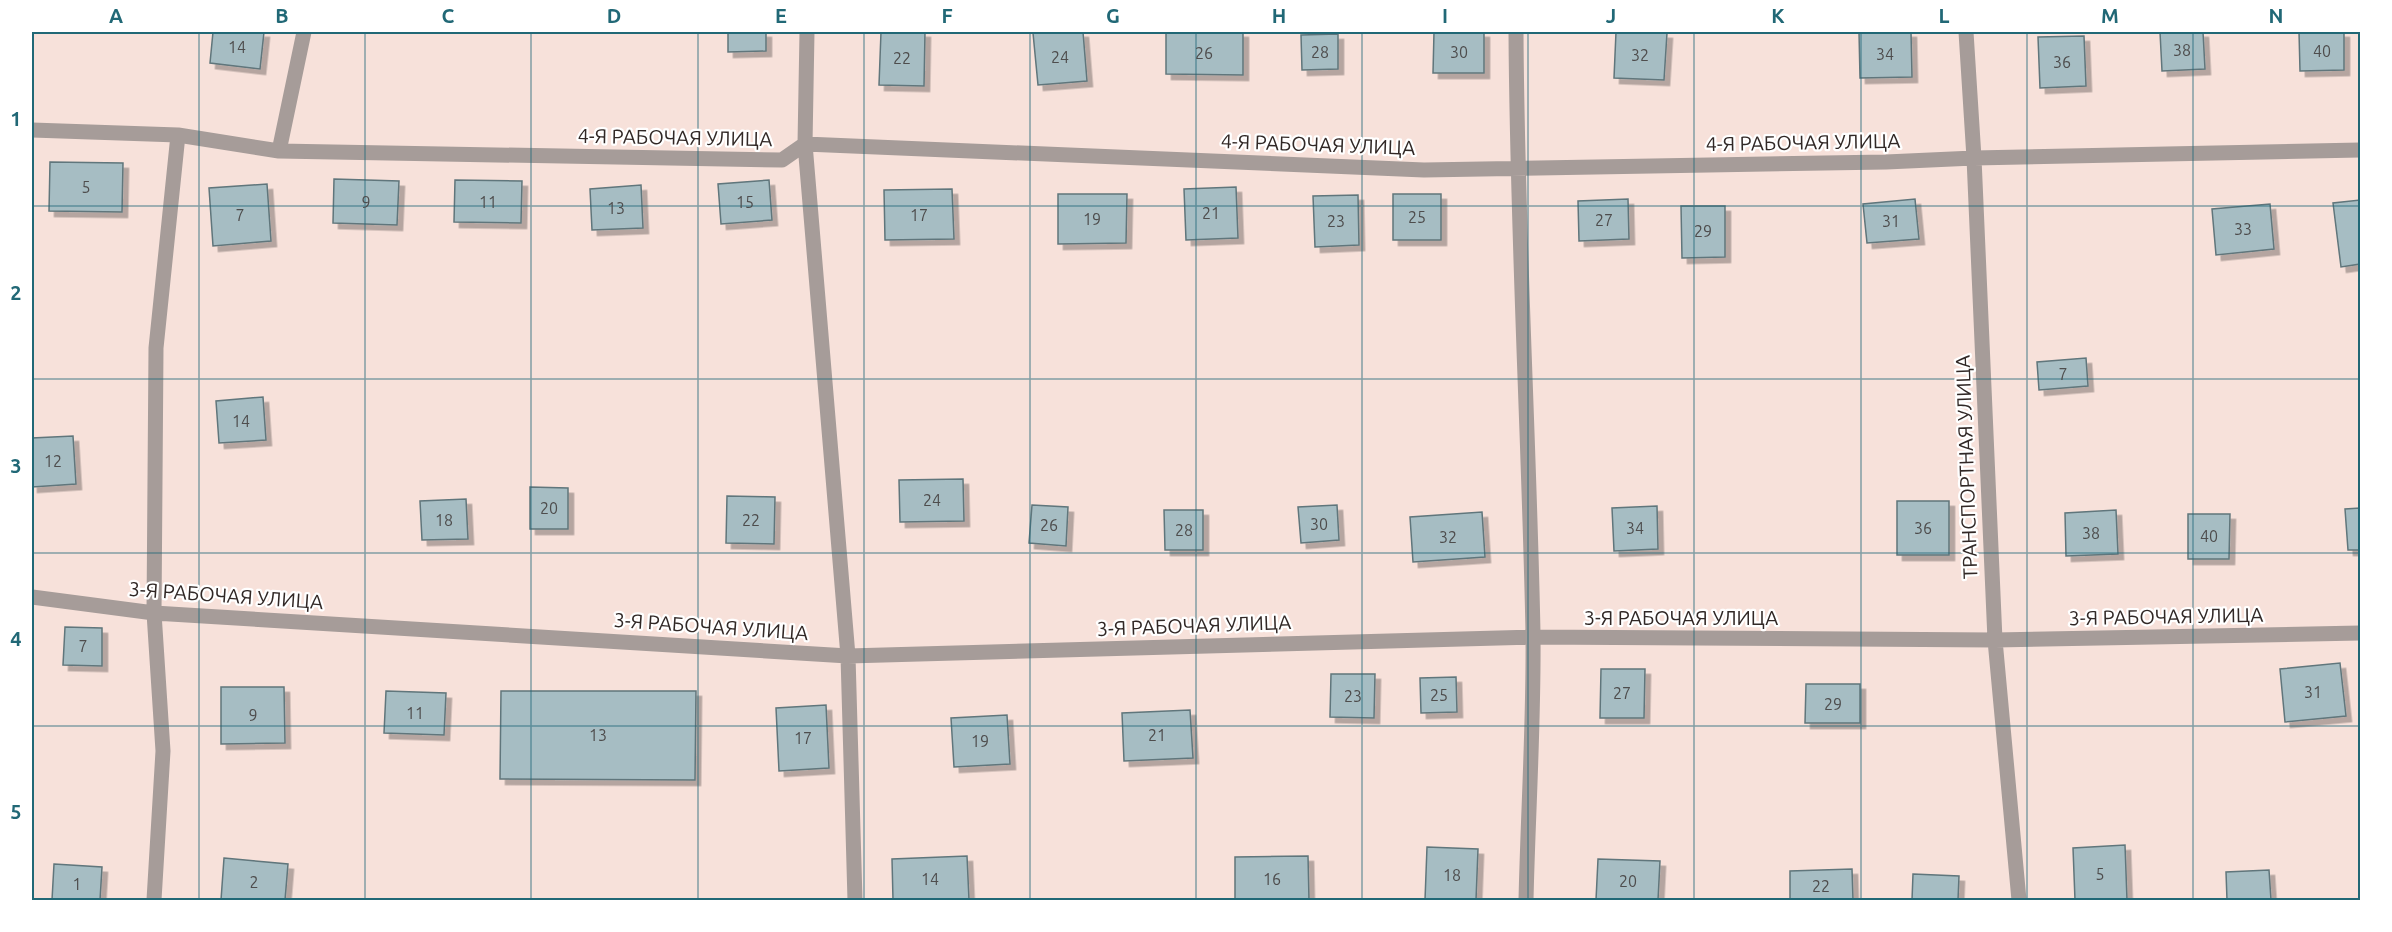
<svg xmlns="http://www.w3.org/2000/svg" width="2392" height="932" font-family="Ubuntu,sans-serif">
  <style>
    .building { fill: #a6bdc3; stroke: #60767b; stroke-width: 1.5; filter: url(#shadow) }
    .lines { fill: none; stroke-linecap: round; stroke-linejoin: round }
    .street { stroke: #a69c99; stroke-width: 15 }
    .grid { fill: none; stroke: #216876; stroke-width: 1.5; stroke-opacity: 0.55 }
    .labels { text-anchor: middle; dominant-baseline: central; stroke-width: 4.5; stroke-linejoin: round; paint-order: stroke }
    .number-label { font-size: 16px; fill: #4e4d4d }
    .street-label { font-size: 20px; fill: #312826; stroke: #fff }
    .neatline { fill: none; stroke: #216876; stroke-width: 2 }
    .grid-label { font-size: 20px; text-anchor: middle; font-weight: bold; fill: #216876 }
  </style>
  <defs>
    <filter id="shadow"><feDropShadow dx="5.5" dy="5.5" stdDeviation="0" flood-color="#0004"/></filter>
  </defs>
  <rect width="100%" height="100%" fill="#f7e1da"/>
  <path class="building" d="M213 32H264L260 69 210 63Z
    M728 32H766V51L728 52Z
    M881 32H925L924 86 879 85Z
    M1055 32H1083L1087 81 1038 85 1033 33Z
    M1166 32H1243V75L1166 74Z
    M1434 32H1484V73H1433Z
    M1616 32 1667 33 1664 80 1614 78Z
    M1859 32H1911L1912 77 1860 78Z
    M2160 32H2203L2205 69 2162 71Z
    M2299 32H2344V70L2300 71Z
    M1338 34V69L1302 70 1301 35Z
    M2084 36 2086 86 2040 88 2038 37Z
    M50 162 123 163 122 212 49 211Z
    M334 179 399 181 397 225 333 223Z
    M455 180 522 181 521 223 454 222Z
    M769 180 772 220 721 224 718 184Z
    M267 184 271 241 213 246 209 188Z
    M641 185 643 228 592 230 590 189Z
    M1236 187 1238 238 1186 240 1184 189Z
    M952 189 954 239 885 240 884 190Z
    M1058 194H1127L1126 243 1058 244Z
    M1393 194H1441V240H1393Z
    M1358 195 1359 245 1315 247 1313 196Z
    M1628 199 1629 239 1579 241 1578 201Z
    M1915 199 1919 239 1867 243 1863 204Z
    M2360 200V264L2341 267 2333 203Z
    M2270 204 2274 249 2216 255 2212 209Z
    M1681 206H1725V257L1682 258Z
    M2086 358 2088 386 2039 390 2037 362Z
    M263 397 266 440 219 443 216 401Z
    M73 436 76 484 32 487V438Z
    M963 479 964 521 900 522 899 480Z
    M530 487 568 488V529H530Z
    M727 496 775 497 774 544 726 543Z
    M466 499 468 539 422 540 420 501Z
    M1897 501H1949V555H1897Z
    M1032 505 1068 507 1066 546 1029 543Z
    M1337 505 1339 540 1301 543 1298 507Z
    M1657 506 1658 549 1614 551 1612 508Z
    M2360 508V550H2348L2345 509Z
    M1164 510H1203V550H1165Z
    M2116 510 2118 554 2066 556 2065 513Z
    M1482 512 1485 557 1413 562 1410 517Z
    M2188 514H2230L2229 559H2188Z
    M65 627 102 628V666L63 665Z
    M2340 663 2346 716 2285 722 2280 669Z
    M1601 669H1645L1644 718H1600Z
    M1331 674H1375L1374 718 1330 717Z
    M1456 677 1457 712 1421 713 1420 678Z
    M1806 684H1860V723H1805Z
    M221 687H284L285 743 221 744Z
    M386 691 446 693 444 735 384 733Z
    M501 691H696L695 780 500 779Z
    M826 705 829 768 779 771 776 708Z
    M1190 710 1193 758 1124 761 1122 713Z
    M1007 715 1010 764 954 767 951 718Z
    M2125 845 2127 900H2075L2073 848Z
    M1427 847 1478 849 1476 900H1425Z
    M967 856 969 900H893L892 859Z
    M1308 856 1309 900H1235V857Z
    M224 858 288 864 285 900H221Z
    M1598 859 1660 861 1658 900H1596Z
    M54 864 102 867 100 900H52Z
    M1852 869 1853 900H1790V871Z
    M2269 870 2271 900H2227L2226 872Z
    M1913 874 1959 876 1958 900H1912Z"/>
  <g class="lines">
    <path class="street" d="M807 32 805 144 848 656 855 900
      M1516 32C1517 232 1529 433 1533 633 1534 722 1528 812 1526 900
      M1966 32 1974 158 1995 640 2019 900
      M32 130 178 135 279 151 782 160 805 144 1424 170 1886 162 1974 158 2360 150
      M279 151 304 32
      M32 597 154 613 848 656 1533 637 1995 640 2360 633
      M154 900 163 751 154 613 156 348 178 135"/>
  </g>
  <path class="grid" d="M199 32V900M365 32V900M531 32V900M698 32V900M864 32V900M1030 32V900M1196 32V900M1362 32V900M1528 32V900M1694 32V900M1861 32V900M2027 32V900M2193 32V900M32 206H2360M32 379H2360M32 553H2360M32 726H2360"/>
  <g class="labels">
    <g class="number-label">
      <text x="237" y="47">14</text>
      <text x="2182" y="50">38</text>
      <text x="2322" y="51">40</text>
      <text x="1320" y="52">28</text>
      <text x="1459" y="52">30</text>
      <text x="1204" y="53">26</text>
      <text x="1885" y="54">34</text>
      <text x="1640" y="55">32</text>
      <text x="1060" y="57">24</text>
      <text x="902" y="58">22</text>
      <text x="2062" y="62">36</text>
      <text x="86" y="187">5</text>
      <text x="366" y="202">9</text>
      <text x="488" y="202">11</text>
      <text x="745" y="202">15</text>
      <text x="616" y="208">13</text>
      <text x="1211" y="213">21</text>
      <text x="240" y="215">7</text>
      <text x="919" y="215">17</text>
      <text x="1417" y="217">25</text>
      <text x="1092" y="219">19</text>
      <text x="1604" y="220">27</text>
      <text x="1336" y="221">23</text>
      <text x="1891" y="221">31</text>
      <text x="2243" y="229">33</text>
      <text x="1703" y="231">29</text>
      <text x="2063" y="374">7</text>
      <text x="241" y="421">14</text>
      <text x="53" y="461">12</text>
      <text x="932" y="500">24</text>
      <text x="549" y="508">20</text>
      <text x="444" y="520">18</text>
      <text x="751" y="520">22</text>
      <text x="1319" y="524">30</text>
      <text x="1049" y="525">26</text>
      <text x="1635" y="528">34</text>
      <text x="1923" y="528">36</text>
      <text x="1184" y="530">28</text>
      <text x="2091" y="533">38</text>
      <text x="2209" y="536">40</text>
      <text x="1448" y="537">32</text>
      <text x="83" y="646">7</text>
      <text x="2313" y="692">31</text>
      <text x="1622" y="693">27</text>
      <text x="1439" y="695">25</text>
      <text x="1353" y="696">23</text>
      <text x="1833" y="704">29</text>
      <text x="415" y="713">11</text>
      <text x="253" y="715">9</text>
      <text x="598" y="735">13</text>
      <text x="1157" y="735">21</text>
      <text x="803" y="738">17</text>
      <text x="980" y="741">19</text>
      <text x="2100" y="874">5</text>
      <text x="1452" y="875">18</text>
      <text x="930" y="879">14</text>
      <text x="1272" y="879">16</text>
      <text x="1628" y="881">20</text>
      <text x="254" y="882">2</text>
      <text x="77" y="884">1</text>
      <text x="1821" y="886">22</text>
    </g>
    <g class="street-label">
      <text transform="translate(675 137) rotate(1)">4-Я РАБОЧАЯ УЛИЦА</text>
      <text transform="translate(1803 142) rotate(-1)">4-Я РАБОЧАЯ УЛИЦА</text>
      <text transform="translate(1318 144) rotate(2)">4-Я РАБОЧАЯ УЛИЦА</text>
      <text transform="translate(1966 467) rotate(-92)">ТРАНСПОРТНАЯ УЛИЦА</text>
      <text transform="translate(226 595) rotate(4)">3-Я РАБОЧАЯ УЛИЦА</text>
      <text transform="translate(2166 616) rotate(-1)">3-Я РАБОЧАЯ УЛИЦА</text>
      <text x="1681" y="617">3-Я РАБОЧАЯ УЛИЦА</text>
      <text transform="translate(1194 625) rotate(-2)">3-Я РАБОЧАЯ УЛИЦА</text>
      <text transform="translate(711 626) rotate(4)">3-Я РАБОЧАЯ УЛИЦА</text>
    </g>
  </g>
  <rect width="2392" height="932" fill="none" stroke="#ffffff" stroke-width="66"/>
  <rect x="33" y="33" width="2326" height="866" class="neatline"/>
  <g class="grid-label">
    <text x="116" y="23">A</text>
    <text x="282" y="23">B</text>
    <text x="448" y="23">C</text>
    <text x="614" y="23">D</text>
    <text x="781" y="23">E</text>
    <text x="947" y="23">F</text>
    <text x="1113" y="23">G</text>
    <text x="1279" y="23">H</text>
    <text x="1445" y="23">I</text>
    <text x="1611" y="23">J</text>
    <text x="1778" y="23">K</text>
    <text x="1944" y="23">L</text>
    <text x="2110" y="23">M</text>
    <text x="2276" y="23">N</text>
    <text x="16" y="126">1</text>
    <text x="16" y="300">2</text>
    <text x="16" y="473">3</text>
    <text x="16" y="646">4</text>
    <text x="16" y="819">5</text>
  </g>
</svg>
